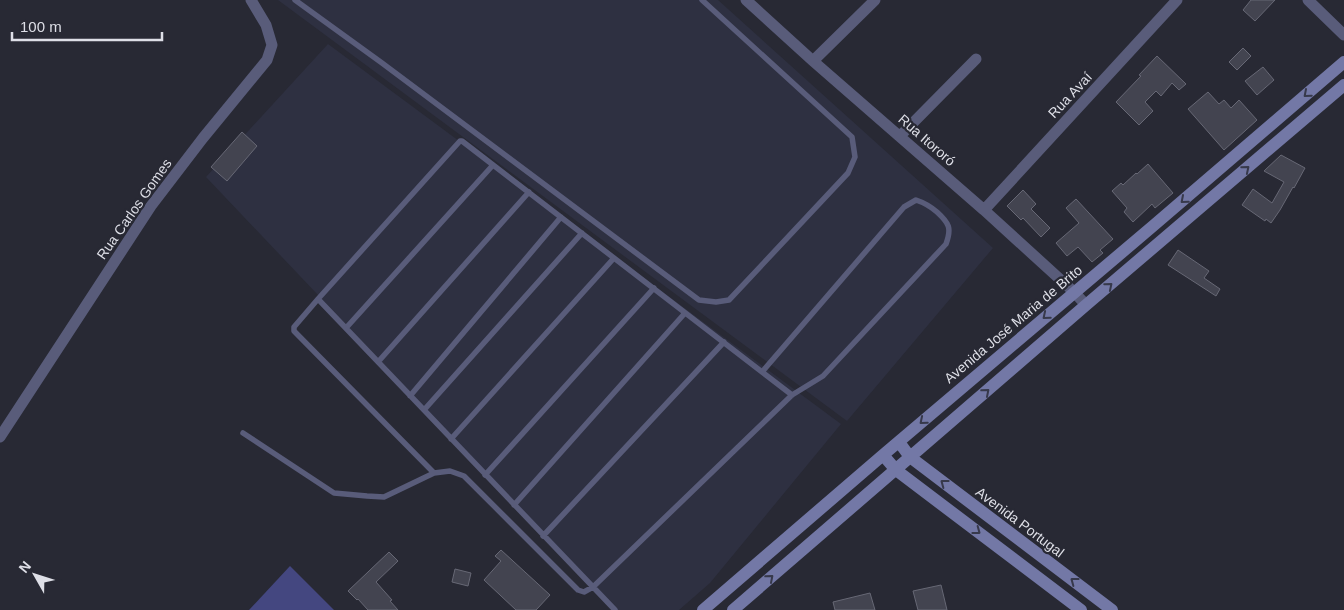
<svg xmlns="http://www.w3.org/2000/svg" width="1344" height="610" font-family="Helvetica,sans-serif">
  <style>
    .built { fill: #2e3041 }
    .green { fill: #444780 }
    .building { fill: #434450; stroke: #676875 }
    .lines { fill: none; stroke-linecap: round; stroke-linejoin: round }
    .service { stroke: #595c7a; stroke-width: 5.5 }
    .minor { stroke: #595c7a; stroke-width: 11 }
    .secondary { stroke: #7378a6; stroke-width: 12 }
    .oneway { stroke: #37394b }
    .labels { text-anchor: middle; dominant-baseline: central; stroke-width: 4.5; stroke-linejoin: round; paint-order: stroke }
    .street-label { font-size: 14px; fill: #dedfe7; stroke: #282934 }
  </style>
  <rect width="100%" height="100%" fill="#282934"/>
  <path class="built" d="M278 0H718L993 248 847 421Z
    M328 44 841 424 710 583 679 610H617L206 177Z"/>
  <path class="green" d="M290 566 334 610H249Z"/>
  <path class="building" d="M1251 0H1275L1255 21 1243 10Z
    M1243 48 1251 56 1237 70 1229 62Z
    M1157 56 1186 84 1179 90 1172 83 1161 96 1156 91 1145 102 1153 111 1139 125 1116 102 1141 76 1139 75Z
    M1263 67 1274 80 1257 95 1245 81Z
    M1208 92 1219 104 1224 100 1231 108 1239 100 1257 120 1224 150 1188 109Z
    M242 132 257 146 227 181 211 167Z
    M1281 155 1305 168 1294 188 1293 187 1280 210 1271 223 1266 219 1265 221 1242 205 1253 189 1272 203 1284 182 1264 171Z
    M1148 164 1173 193 1155 208 1152 204 1133 222 1124 212 1127 208 1112 191 1121 183 1123 185 1136 173 1137 174Z
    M1023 190 1036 204 1031 209 1050 228 1041 237 1023 218 1021 220 1007 206Z
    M1076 199 1113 239 1100 250 1103 253 1092 262 1078 247 1067 256 1056 243 1079 223 1066 208Z
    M1178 250 1209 271 1204 278 1220 289 1216 296 1168 265Z
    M501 550 550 595 536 610H516L484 580 501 561 495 556Z
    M389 552 398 561 376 582 392 600 390 601 398 610H368L358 599 357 600 348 591Z
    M455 569 471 573 468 586 452 582Z
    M941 585 947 610H918L913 591Z
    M870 593 875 610H835L833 602Z"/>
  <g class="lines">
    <path class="service" d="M295 0 382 63 699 300 716 302 729 300 848 173 855 157 852 137 702 0
      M318 299 294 327V331L434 473
      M346 328 493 165
      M378 362 529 192
      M410 396 561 217
      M424 410 582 233
      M243 433 334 493 367 496 384 497 434 473 450 471 464 476 578 590 584 592 593 587 792 395 823 376 946 244C952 228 949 223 937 212 930 206 925 203 916 200L904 207 762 372
      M451 439 614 258
      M485 475 654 288
      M514 505 685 313
      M543 536 724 342
      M615 610 318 299 460 141H462L792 395"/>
    <path class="minor" d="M746 0 813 61 984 210 1074 292 1086 305
      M1308 0 1344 35
      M813 61 875 0
      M900 136 976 59
      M984 210 1177 0
      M0 437 151 206 203 138 267 60 272 45 266 25 251 0"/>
    <path class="secondary" d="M899 442 910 457 1112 610
      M883 455 896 470 1081 610
      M703 610 883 455 1153 226 1344 62
      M733 610 1086 305 1344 85"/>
  </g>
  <defs><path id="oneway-chevron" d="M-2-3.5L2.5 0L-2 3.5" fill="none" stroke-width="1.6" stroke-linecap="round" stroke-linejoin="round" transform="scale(1.25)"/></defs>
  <g class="oneway">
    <use href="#oneway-chevron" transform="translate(1307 94) rotate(139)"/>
    <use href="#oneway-chevron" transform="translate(1246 169) rotate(-40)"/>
    <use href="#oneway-chevron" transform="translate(1184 200) rotate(139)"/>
    <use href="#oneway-chevron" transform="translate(1109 286) rotate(-40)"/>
    <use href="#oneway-chevron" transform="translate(1046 316) rotate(140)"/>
    <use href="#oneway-chevron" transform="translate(986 392) rotate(-41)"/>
    <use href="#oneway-chevron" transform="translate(923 421) rotate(140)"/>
    <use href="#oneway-chevron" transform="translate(944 483) rotate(-143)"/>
    <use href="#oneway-chevron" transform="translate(977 531) rotate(37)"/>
    <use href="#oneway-chevron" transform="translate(770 578) rotate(-41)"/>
    <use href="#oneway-chevron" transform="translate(1074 581) rotate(-143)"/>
  </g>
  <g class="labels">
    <g class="street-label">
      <text transform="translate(1070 95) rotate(-47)">Rua Avaí</text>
      <text transform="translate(927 140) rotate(41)">Rua Itororó</text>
      <text transform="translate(134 209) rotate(-55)">Rua Carlos Gomes</text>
      <text transform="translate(1013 324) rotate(-40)">Avenida José Maria de Brito</text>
      <text transform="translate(1020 522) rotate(37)">Avenida Portugal</text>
    </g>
  </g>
  <g transform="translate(35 575) rotate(309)" stroke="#282934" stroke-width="4" paint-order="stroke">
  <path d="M0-4L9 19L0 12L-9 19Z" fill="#dedfe7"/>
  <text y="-8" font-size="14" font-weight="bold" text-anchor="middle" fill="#dedfe7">N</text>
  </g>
  <path d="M12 32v8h150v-8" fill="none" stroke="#dedfe7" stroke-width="2.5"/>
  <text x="20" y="32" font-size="15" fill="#dedfe7" stroke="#282934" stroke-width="4" paint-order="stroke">100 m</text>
</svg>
